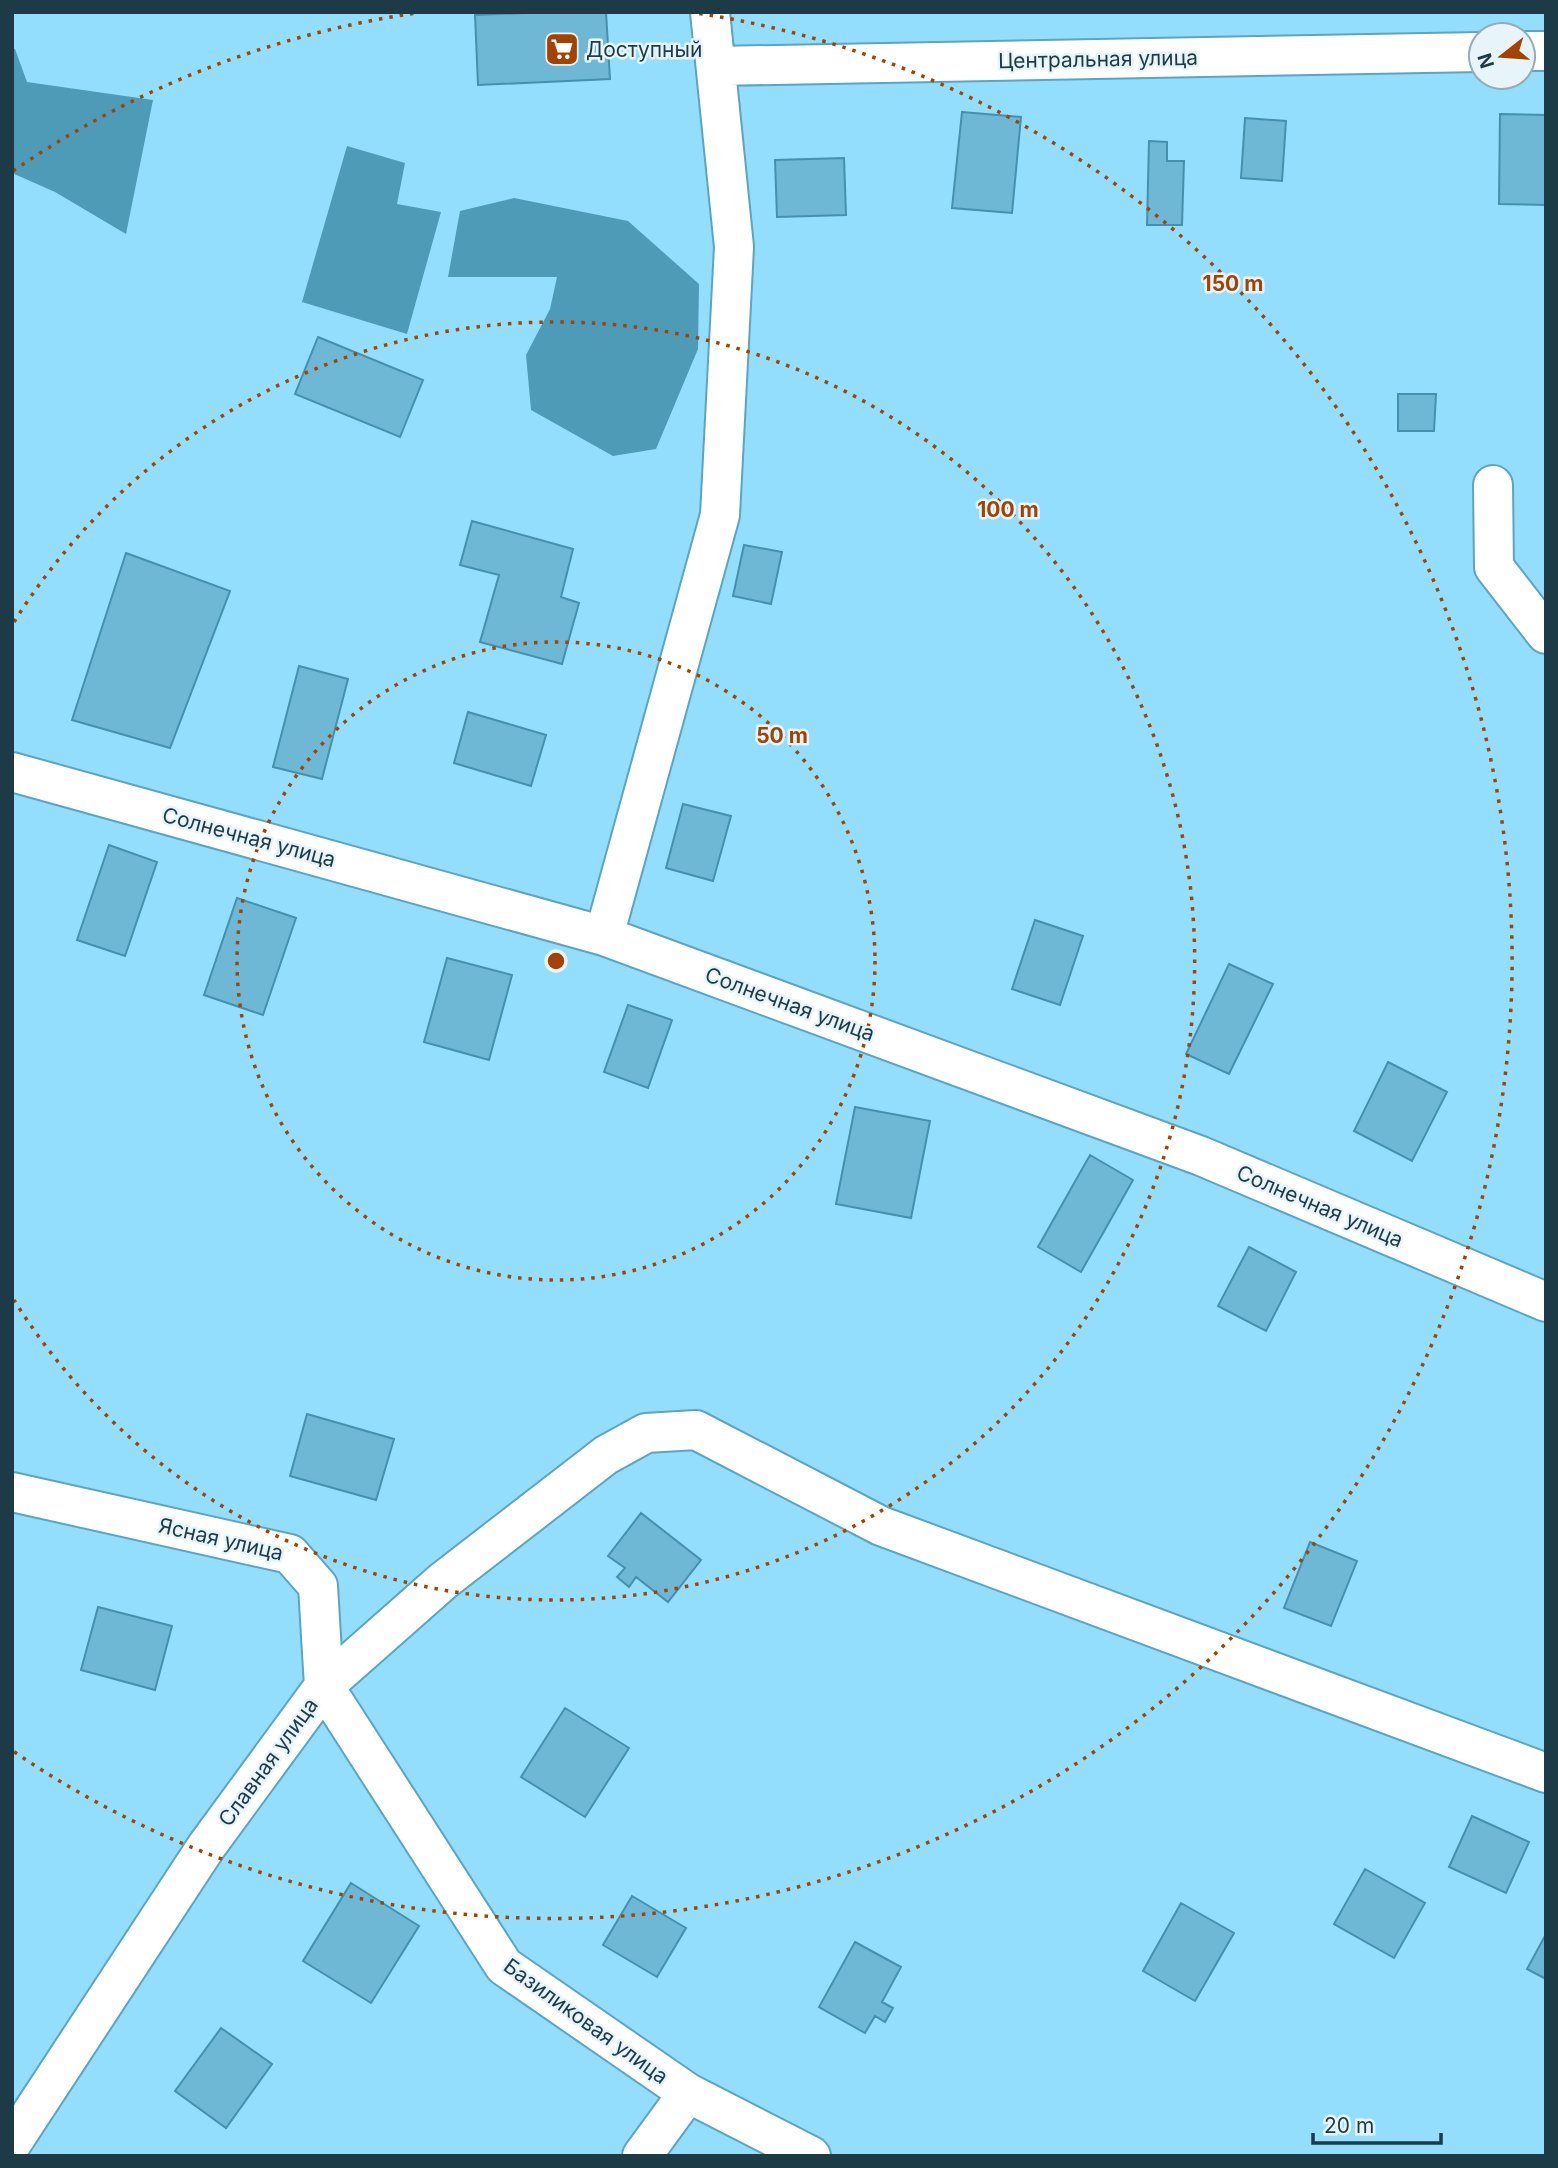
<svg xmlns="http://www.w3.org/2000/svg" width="1558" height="2168" font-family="Inter,sans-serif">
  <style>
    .water { fill: #4e9bb8 }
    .building { fill: #6eb8d5; stroke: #4590ac; stroke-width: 2 }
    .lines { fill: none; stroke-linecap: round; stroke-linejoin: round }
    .minor-casing { stroke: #5ba5c2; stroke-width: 42 }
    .minor { stroke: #fff; stroke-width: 38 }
    .ring { fill: none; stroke: #a44300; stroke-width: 3.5; stroke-dasharray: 3.5 7 }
    .labels { text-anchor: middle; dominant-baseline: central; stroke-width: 5; stroke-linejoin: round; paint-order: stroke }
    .poi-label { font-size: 21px; fill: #1c3b47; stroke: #e7f5fb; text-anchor: start }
    .street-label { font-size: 21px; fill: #1c3b47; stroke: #e7f5fb }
    .centre { fill: #a44300; stroke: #e7f5fb; stroke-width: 3.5 }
    .ring-label { font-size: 21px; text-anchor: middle; font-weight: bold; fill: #a44300; stroke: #e7f5fb; stroke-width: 5; stroke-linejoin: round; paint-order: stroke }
  </style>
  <rect width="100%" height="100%" fill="#93defc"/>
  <path class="water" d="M12 49H15L27 82 153 100 126 234 55 192 12 173Z
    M347 146 405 163 397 204 441 212 407 334 302 302Z
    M514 198 628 221 699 284 698 349 656 449 613 456 531 410 526 355 550 309 557 277H448L460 211Z"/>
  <path class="building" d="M549 12H606L610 79 478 85 475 15Z
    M962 112 1021 117 1012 213 952 208Z
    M1500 114 1546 115V205L1499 204Z
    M1245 118 1286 121 1282 181 1241 178Z
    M1149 141 1167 142V161H1184L1182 225H1147Z
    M844 158 846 215 777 217 775 160Z
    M318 337 423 380 400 437 295 394Z
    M1398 394H1436L1434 431H1398Z
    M472 521 573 549 561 597 579 603 562 664 480 642 499 575 460 565Z
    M744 545 782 552 771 604 733 596Z
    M126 553 230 591 170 748 72 720Z
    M299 666 348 679 322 779 273 767Z
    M468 712 546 735 531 786 454 763Z
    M683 804 731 816 713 881 666 868Z
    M109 845 157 862 125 956 77 940Z
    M237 898 296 918 263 1015 204 995Z
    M1035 920 1083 936 1060 1005 1012 989Z
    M447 958 512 975 489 1060 424 1042Z
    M1229 964 1273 984 1229 1074 1186 1054Z
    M628 1005 672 1020 648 1088 604 1072Z
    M1388 1062 1447 1092 1412 1161 1354 1131Z
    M855 1107 930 1121 911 1218 836 1204Z
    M1090 1155 1133 1180 1081 1272 1038 1247Z
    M1249 1247 1296 1272 1266 1331 1218 1306Z
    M307 1414 394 1439 376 1500 290 1476Z
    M641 1513 701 1560 668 1602 636 1577 629 1587 617 1577 625 1568 608 1556Z
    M1310 1542 1357 1561 1331 1626 1284 1608Z
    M98 1607 172 1626 155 1690 81 1670Z
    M565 1708 629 1748 585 1817 521 1777Z
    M1472 1816 1529 1842 1506 1893 1449 1867Z
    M1365 1869 1425 1903 1394 1958 1334 1924Z
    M351 1883 419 1926 371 2003 303 1961Z
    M632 1896 686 1928 657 1977 603 1945Z
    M1181 1903 1234 1933 1195 2001 1143 1971Z
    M1546 1934V1979L1527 1969Z
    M855 1942 901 1967 882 2002 893 2008 885 2022 875 2016 865 2033 819 2007Z
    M221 2028 272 2064 226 2128 175 2091Z"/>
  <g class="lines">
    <g class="minor-casing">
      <path id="minor" d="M1523 51H1546
        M716 66 1481 52
        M1493 485 1494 567 1546 634
        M12 772 604 936 1201 1156 1546 1302
        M604 936 720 515 734 247 710 12
        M12 1492 290 1554 318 1586 324 1686 504 1966 688 2093 811 2156
        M12 2143 206 1847 324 1686 443 1581 606 1455 646 1433 696 1430 881 1526 1546 1773
        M642 2156 688 2093"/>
    </g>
    <use href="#minor" class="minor"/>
  </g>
  <g class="ring">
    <circle cx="556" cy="961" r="319"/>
    <path d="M14 622A639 639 0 1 1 14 1300"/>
    <path d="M13 171A958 958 0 0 1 423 12M689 12A958 958 0 1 1 13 1751"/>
  </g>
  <defs>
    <g id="supermarket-square" transform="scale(1.75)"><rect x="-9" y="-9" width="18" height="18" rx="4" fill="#a44300" stroke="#e7f5fb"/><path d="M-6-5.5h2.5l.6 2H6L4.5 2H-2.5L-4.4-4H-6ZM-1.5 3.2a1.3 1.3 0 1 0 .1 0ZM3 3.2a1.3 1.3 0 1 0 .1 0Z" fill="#fff"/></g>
  </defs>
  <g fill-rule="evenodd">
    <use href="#supermarket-square" x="562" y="49"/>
  </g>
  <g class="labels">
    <g class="poi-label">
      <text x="586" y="49">Доступный</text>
    </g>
    <g class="street-label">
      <text transform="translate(1098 59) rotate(-1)">Центральная улица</text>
      <text transform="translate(249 837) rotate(15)">Солнечная улица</text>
      <text transform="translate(790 1004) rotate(20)">Солнечная улица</text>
      <text transform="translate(1320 1206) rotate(23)">Солнечная улица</text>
      <text transform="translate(221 1539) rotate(13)">Ясная улица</text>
      <text transform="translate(268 1762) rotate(-54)">Славная улица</text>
      <text transform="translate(586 2021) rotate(36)">Базиликовая улица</text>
    </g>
  </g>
  <circle cx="556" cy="961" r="10" class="centre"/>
  <g class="ring-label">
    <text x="1233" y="291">150 m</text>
    <text x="1008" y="517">100 m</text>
    <text x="782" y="743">50 m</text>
  </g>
  <rect width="1558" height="2168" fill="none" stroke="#1c3b47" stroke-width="28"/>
  <g transform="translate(1502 56) rotate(253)"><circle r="33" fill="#e7f5fb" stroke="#96abb3" stroke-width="2"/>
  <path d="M0-5L12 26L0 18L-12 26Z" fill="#a44300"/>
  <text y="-10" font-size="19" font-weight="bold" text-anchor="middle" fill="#1c3b47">N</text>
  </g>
  <path d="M1313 2133v10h128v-10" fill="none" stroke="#1c3b47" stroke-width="3.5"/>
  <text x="1324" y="2133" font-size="21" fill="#1c3b47" stroke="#e7f5fb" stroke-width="5" paint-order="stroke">20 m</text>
</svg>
